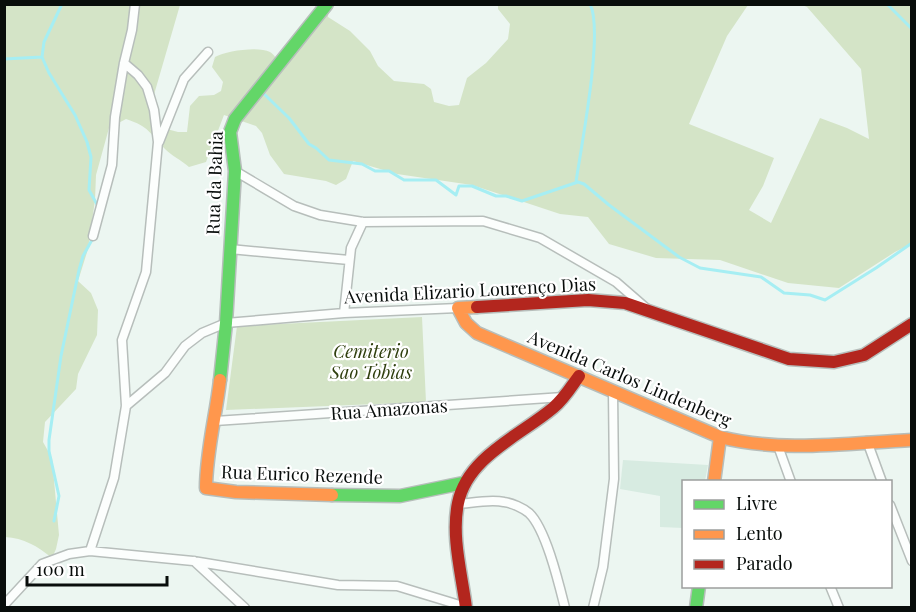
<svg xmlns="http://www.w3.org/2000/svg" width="916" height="612" font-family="'Playfair Display',serif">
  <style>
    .built { fill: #d7ebe1 }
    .green { fill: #d4e4c7 }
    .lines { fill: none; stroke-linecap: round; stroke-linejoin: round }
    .stream { stroke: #a6eef3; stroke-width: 3 }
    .street-casing { stroke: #b7bebb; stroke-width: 11 }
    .fast-casing { stroke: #b7bebb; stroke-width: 15 }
    .slow-casing { stroke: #b7bebb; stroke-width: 15 }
    .jam-casing { stroke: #b7bebb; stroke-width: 15 }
    .street { stroke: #fcfefd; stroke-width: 8 }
    .fast { stroke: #63d668; stroke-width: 12 }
    .slow { stroke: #ff974d; stroke-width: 12 }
    .jam { stroke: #b3261e; stroke-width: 12 }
    .labels { text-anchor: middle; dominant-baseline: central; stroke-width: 4.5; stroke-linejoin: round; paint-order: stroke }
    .street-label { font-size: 18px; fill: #080d0b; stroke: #fff }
    .park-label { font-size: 18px; font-style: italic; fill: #2f3f0e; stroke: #fff }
  </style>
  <rect width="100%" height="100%" fill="#ecf6f1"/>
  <path class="built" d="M623 460 708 465 705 481 684 482 683 528 660 527V496L620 489Z"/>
  <path class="green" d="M5 5H180L153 98 147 100 155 135 163 128 178 132H187L190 106 199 96 214 95 221 91 223 82 212 67 215 57C226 51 258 46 270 52 274 54 277 60 280 63L329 6 328 17 350 31 370 51 378 66 394 81 424 84 431 89 434 102 449 106 459 105 467 78 486 63 508 39 510 24 498 9V5H748L727 36 689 124 774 158 763 186 749 210 771 223 820 118 847 128 869 139 861 69 807 7 802 5H911V244L895 252 839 288 788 283 720 260 656 258 609 244 588 217 560 214 472 185 397 174 353 161 346 179 336 185 326 181 284 174 270 155 262 133 256 126 224 115 206 162 189 167C181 160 172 156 165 149 149 133 150 127 126 119L109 128 96 175 95 200 88 249 78 281 91 293 98 310 97 335 78 374 76 389 45 422 43 442 52 458 59 535 56 549 52 558C37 546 24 538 5 537Z
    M422 317 426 402 226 410 237 326Z"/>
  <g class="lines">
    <path class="stream" d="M62 4 44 42 42 57 49 73 75 115 87 142 91 157 89 190 99 208
      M887 4 912 29
      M4 59 42 57
      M264 94 289 118 309 144 316 148 329 160 362 164 375 171H389L404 180H436L456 195 459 186H472L496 196H506L522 201 578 182 584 184 609 205 679 257 700 268 761 277 784 293 810 295 825 300 876 268 912 243
      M576 182C581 147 604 31 590 4
      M54 521 59 496 49 451V440L61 356 79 270 83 256 93 238"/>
    <g class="street-casing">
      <path id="street" d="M159 142 184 79 208 52
        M235 171 294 206 320 215 363 222 483 221 540 238 616 282 646 308
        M93 236 112 165 115 117 124 63 132 30 135 4
        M230 249 349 260
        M344 313 351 248 363 222
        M126 406 165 373 185 346 202 333 226 323 344 313 458 308
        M215 421 563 397
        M867 441 882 482
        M778 446 791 482
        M458 504C472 503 490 499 504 502 512 503 523 508 529 513 546 529 559 584 565 608
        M890 505 912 561
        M90 551 114 478 126 406 122 340 146 272 158 142 154 110 147 87 138 75 124 63
        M194 561 245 608
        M830 586 839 608
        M4 605 42 564 69 554 90 551 193 561 338 585 397 586 466 607
        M593 608 603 567 614 479 613 392"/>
    </g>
    <g class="fast-casing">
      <path id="fast" d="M220 380 226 323 235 171 230 132 235 119 327 4
        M332 495 400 496 463 483
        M696 608 699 586"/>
    </g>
    <g class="slow-casing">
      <path id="slow" d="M477 307 458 308 466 323 477 333 720 437C782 453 848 443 912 440
        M220 380C216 415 206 453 206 488L236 492 332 495
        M714 482 720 437"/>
    </g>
    <g class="jam-casing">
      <path id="jam" d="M477 307 588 300 625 303 789 359 834 362 864 355 912 324
        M466 608C462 575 451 537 458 503 467 457 521 435 553 408 564 399 571 387 579 376"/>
    </g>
    <use href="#street" class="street"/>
    <use href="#fast" class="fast"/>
    <use href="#slow" class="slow"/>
    <use href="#jam" class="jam"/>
  </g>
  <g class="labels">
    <g class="street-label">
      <text transform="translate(214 183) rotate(-88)">Rua da Bahia</text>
      <text transform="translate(470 290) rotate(-3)">Avenida Elizario Lourenço Dias</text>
      <text transform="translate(630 378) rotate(23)">Avenida Carlos Lindenberg</text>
      <text transform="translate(389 409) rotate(-4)">Rua Amazonas</text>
      <text transform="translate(302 474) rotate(2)">Rua Eurico Rezende</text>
    </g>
    <g class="park-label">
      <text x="371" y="351">Cemiterio<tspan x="371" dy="21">Sao Tobias</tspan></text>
    </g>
  </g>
  <rect width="916" height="612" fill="none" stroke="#080d0b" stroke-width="12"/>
  <rect x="682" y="480" width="210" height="108" fill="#ffffff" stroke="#9c9e9d" stroke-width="1.5"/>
  <rect x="694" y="500" width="30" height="9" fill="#63d668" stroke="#9c9e9d" stroke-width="1.5"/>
  <text x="736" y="510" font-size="18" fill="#080d0b">Livre</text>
  <rect x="694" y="530" width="30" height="9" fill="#ff974d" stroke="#9c9e9d" stroke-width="1.5"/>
  <text x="736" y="540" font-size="18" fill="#080d0b">Lento</text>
  <rect x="694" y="560" width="30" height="9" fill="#b3261e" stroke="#9c9e9d" stroke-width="1.5"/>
  <text x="736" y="570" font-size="18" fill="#080d0b">Parado</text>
  <path d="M27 576v9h140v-9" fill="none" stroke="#080d0b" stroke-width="3"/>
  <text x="36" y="576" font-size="18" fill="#080d0b" stroke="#ffffff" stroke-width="4.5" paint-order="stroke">100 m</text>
</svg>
